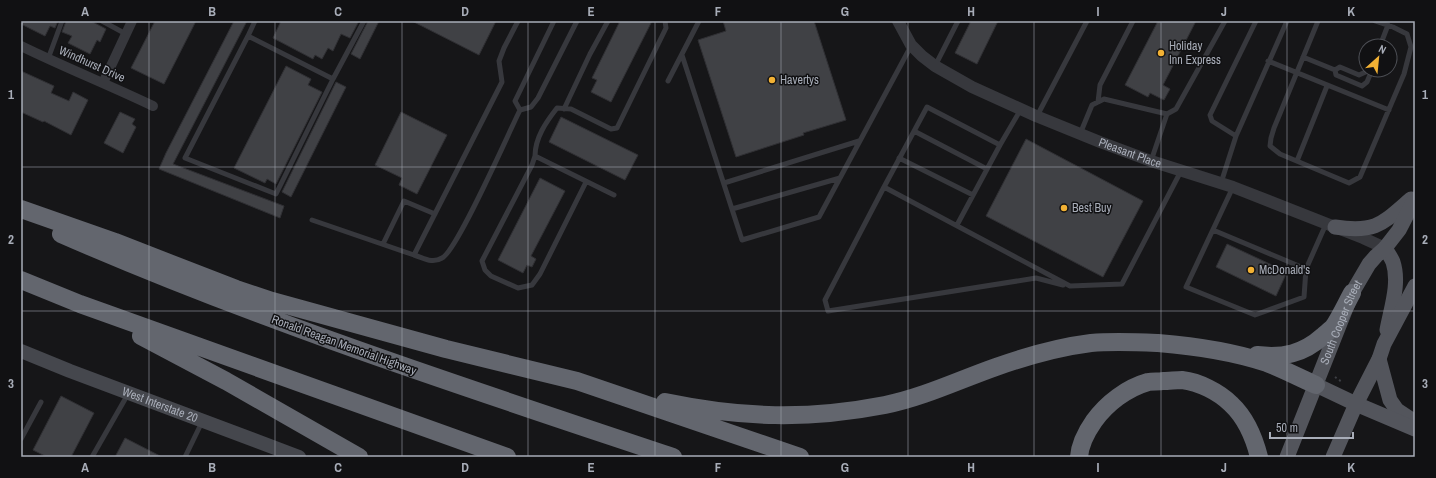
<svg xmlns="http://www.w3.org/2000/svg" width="1436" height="478" font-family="'Archivo Narrow',sans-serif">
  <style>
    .building { fill: #404145; stroke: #303034 }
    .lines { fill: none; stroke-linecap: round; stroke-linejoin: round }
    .path { stroke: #3d3f44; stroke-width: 2; stroke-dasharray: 2 3; stroke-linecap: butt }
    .service { stroke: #37383d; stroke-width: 5 }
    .minor { stroke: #37383d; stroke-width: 10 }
    .tertiary { stroke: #37383d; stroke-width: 12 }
    .secondary { stroke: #45474d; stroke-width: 14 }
    .primary { stroke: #53555c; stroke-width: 15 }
    .motorway { stroke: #63666e; stroke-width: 18 }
    .grid { fill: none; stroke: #a8adb8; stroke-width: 1; stroke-opacity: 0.55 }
    .poi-dot { fill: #f2b134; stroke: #111113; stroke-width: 1.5 }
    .labels { text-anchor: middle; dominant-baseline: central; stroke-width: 3; stroke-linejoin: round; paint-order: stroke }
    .poi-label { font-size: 12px; fill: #a8adb8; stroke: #111113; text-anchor: start }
    .street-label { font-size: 12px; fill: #a8adb8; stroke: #111113 }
    .neatline { fill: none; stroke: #a8adb8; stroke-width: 1.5 }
    .grid-label { font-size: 13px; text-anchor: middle; font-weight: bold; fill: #a8adb8 }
  </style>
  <rect width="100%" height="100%" fill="#161618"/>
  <path class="building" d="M21 21H58L55 28 50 26 45 36 21 24Z
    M66 21H91L106 29 100 42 97 40 90 54 68 43 72 36 62 32Z
    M155 21H196L164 84 131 68Z
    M234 21H247L173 164 284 206 280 218 159 169 166 153Z
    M281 21H359L350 38 341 34 333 51 328 48 322 59 315 55 313 59 273 38Z
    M368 21H379L360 59 351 54Z
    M412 21H496L479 55Z
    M620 21H652L611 102 591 92 597 80 592 78Z
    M723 21H814L846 120 803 133 804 135 736 157 698 40 726 31Z
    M971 21H998L977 64 955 53Z
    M1158 21H1196L1163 85 1170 89 1164 100 1150 93 1148 97 1125 85Z
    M286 66 311 79 308 85 322 92 276 184 267 179 265 183 234 168Z
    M21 71 54 86 51 93 69 101 73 92 88 100 71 135 44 121 43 122 21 112Z
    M336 82 346 87 291 197 282 192Z
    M120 112 135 119 132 124 136 127 123 153 104 143Z
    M401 112 447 135 417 194 399 185 402 178 375 165Z
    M561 117 638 155 625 180 549 142Z
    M1026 139 1143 201 1103 277 986 216Z
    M540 178 565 191 531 256 536 259 532 267 527 265 523 273 498 260Z
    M1227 244 1287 272 1276 296 1216 267Z
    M61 396 94 413 71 457H47L33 450Z
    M125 438 162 457H115Z"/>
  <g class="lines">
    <path class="path" d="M1335 377 1342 382"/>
    <path class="service" d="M102 21 126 34
      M255 21 248 36 333 79 364 21
      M1318 21 1274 128 1271 138 1270 146 1280 154 1349 183 1360 177 1404 74 1411 47 1407 34 1393 27 1375 21
      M248 36 185 158 276 194 333 79
      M1380 46 1388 25
      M682 55 742 240 819 217 911 46
      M1303 57 1335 70 1340 67 1359 75 1370 70
      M48 59 62 21
      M1268 61 1389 110
      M935 66 958 21
      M1335 70 1336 75 1362 86 1367 82 1372 70
      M668 81 699 21
      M1098 102 1100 85 1133 21
      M564 109 590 54 608 21
      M1021 109 1000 145 927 107 884 187 1070 286 1122 284 1181 171
      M520 110 531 107 538 98 577 21
      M1037 116 1087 21
      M914 131 987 169
      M1080 134 1092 105 1104 99 1167 114 1176 109 1225 21
      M1236 136 1287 21
      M535 156 532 165 482 261 485 270 491 276 518 288 532 285 540 274 586 182
      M899 158 973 195
      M1151 161 1167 114
      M1297 161 1327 86
      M724 183 859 141
      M1221 183 1236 136 1212 121 1210 115 1256 21
      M884 187 825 300 828 311 1036 278 1063 285
      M1233 187 1186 287 1255 315 1304 297 1306 269 1326 224
      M614 195 535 156C535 138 546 122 557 108L571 109 611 129 617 128 666 28 665 21
      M732 209 840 178
      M312 220 414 255 502 82 499 61 504 48 518 21
      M957 225 1000 145
      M1213 230 1306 269
      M383 244 404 201 435 214
      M414 255C424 258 432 264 442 258 457 251 509 132 520 110L515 101 554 21
      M21 439 41 402
      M92 457 128 394
      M185 457 202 422"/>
    <path class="minor" d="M21 46C64 67 109 85 153 106
      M103 83 132 21"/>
    <path class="tertiary" id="s1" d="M898 21 911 45 922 56 935 66 972 87 1036 116 1100 142 1151 161 1233 187 1363 238 1385 248"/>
    <path class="secondary" id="s2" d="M21 351 70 371 299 457"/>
    <g class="primary">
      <path d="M1335 227C1376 233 1382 224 1411 199"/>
      <path d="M1385 248C1387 252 1391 257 1393 262 1400 283 1391 308 1387 330"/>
      <path d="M1379 359 1390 400 1397 410 1412 420"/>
      <path d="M1316 385 1356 404 1415 429"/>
      <path id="s3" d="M1287 457 1352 293 1369 264 1376 256 1385 248 1399 230 1415 199"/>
      <path d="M1333 457 1356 404 1379 359 1384 344 1415 286"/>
    </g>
    <path class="motorway" d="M21 209 115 242 236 289 272 301 446 349 577 381 800 457
      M61 234C260 321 467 388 673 457
      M21 280 80 304 507 457
      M141 336 226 381 359 457
      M1257 355C1283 358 1303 354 1323 336 1326 333 1331 330 1334 326 1341 315 1346 304 1352 293
      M665 402C742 418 808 420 885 405 924 397 959 380 996 367 1027 356 1059 347 1091 343 1113 341 1135 342 1158 343 1195 346 1231 351 1267 363 1283 369 1300 378 1316 385
      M1079 457C1080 444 1087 431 1094 421 1107 403 1127 388 1148 382 1153 381 1159 382 1163 381 1169 381 1176 380 1182 380 1199 382 1219 392 1231 404 1246 418 1254 437 1259 457"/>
  </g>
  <path class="grid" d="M149 21V457M275 21V457M402 21V457M528 21V457M655 21V457M781 21V457M908 21V457M1034 21V457M1161 21V457M1287 21V457M21 167H1415M21 311H1415"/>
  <g class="poi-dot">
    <circle cx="1161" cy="53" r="4"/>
    <circle cx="772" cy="80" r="4"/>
    <circle cx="1064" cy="208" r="4"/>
    <circle cx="1251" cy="270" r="4"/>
  </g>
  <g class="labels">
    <g class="poi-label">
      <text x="1169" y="46">Holiday<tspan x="1169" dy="14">Inn Express</tspan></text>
      <text x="780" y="80">Havertys</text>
      <text x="1072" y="208">Best Buy</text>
      <text x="1259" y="270">McDonald's</text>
    </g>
    <g class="street-label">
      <text transform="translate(92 64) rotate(24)">Windhurst Drive</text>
      <text stroke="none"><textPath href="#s1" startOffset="273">Pleasant Place</textPath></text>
      <text stroke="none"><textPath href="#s3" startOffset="145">South Cooper Street</textPath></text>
      <text transform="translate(344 345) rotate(20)">Ronald Reagan Memorial Highway</text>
      <text stroke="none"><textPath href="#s2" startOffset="149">West Interstate 20</textPath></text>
    </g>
  </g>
  <rect width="1436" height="478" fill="none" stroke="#111113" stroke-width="44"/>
  <g transform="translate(1378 58) rotate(27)"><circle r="19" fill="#111113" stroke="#4d4f55"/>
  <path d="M0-3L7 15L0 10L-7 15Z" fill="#f2b134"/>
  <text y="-6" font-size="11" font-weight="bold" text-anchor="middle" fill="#a8adb8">N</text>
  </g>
  <path d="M1270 432v6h83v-6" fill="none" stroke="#a8adb8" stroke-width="2"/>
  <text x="1276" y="432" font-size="12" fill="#a8adb8" stroke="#111113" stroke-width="3" paint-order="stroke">50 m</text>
  <rect x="22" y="22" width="1392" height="434" class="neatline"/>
  <g class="grid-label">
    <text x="85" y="16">A</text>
    <text x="212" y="16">B</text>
    <text x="338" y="16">C</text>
    <text x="465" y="16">D</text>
    <text x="591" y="16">E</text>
    <text x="718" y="16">F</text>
    <text x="845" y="16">G</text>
    <text x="971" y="16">H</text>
    <text x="1098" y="16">I</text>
    <text x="1224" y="16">J</text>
    <text x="1351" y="16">K</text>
    <text x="11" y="99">1</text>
    <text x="1425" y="99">1</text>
    <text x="11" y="244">2</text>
    <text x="1425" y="244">2</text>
    <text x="11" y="388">3</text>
    <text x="1425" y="388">3</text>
    <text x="85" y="472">A</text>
    <text x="212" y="472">B</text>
    <text x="338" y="472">C</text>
    <text x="465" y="472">D</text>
    <text x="591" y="472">E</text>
    <text x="718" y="472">F</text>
    <text x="845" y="472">G</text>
    <text x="971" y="472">H</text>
    <text x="1098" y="472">I</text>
    <text x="1224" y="472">J</text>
    <text x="1351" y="472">K</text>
  </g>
</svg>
